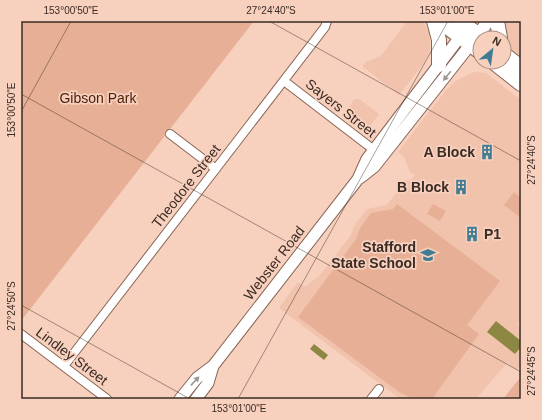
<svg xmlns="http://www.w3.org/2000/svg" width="542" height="420" font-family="Helvetica,sans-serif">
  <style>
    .built { fill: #f1c2ac }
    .green { fill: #e7b096 }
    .water { fill: #8c8843 }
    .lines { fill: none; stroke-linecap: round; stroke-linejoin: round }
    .street-casing { stroke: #886555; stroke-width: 10 }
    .secondary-casing { stroke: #886555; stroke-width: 13 }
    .primary-casing { stroke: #886555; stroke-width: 14 }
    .highway-casing { stroke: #886555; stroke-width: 16 }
    .street { stroke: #fff; stroke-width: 8 }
    .secondary { stroke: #fff; stroke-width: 11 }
    .primary { stroke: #fff; stroke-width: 12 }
    .highway { stroke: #fff; stroke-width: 14 }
    .oneway { fill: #9c9592 }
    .ticks { fill: none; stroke: #3a2b24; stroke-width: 1; stroke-opacity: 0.45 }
    .labels { text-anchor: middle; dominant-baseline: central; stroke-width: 3.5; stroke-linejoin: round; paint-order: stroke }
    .park-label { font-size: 14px; fill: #471d06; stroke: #f8d0be }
    .street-label { font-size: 14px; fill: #3a2b24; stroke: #f8d0be }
    .poi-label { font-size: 14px; font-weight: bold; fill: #3a2b24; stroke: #f8d0be; text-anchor: end }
    .neatline { fill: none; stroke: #3a2b24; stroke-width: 1.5 }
    .ticks-label { font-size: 10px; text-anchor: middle; fill: #3a2b24 }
  </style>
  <rect width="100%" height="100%" fill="#f8d0be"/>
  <path class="built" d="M407 21H423L429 32 430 48 428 55 424 63 399 95 362 66 366 62 381 56Z
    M501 21H521V63L512 54 505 42Z
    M473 72 486 73 521 100V320L517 325 521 328V365L516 370 507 363 476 399H402L396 396 279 308 298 282 305 287 320 275 351 235 354 226 367 209 387 205 407 179 410 181 415 175 410 172 404 157 398 152 446 90 456 81Z
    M355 99H359L379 114 367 130 347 114 346 111Z"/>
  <path class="green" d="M23 21H254L21 321V24Z
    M514 192 521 198V218L504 205Z
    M397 204 500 281 467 325 479 334 432 399H413L399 392 298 317 356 239 360 228 371 213 393 209Z
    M433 204 446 211 440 221 427 214Z
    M519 379 521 381V399H503Z"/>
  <path class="water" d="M496 321 521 341V347L515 354 487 332Z
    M314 344 328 355 324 360 310 349Z"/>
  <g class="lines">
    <g class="street-casing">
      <path id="street" d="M284 81 374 150 379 151
        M170 134 216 169
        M21 334 107 399
        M64 366 325 27 327 21
        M371 399 379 389"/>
    </g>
    <g class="secondary-casing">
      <path id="secondary" d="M360 178 374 167 470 45
        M180 399 197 378 213 366 358 179 367 159 460 37
        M196 399 208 383 213 366"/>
    </g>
    <g class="primary-casing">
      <path id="primary" d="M474 41 488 21"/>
    </g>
    <g class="highway-casing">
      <path id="highway" d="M434 21 439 40V65
        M439 21 480 52
        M460 21 483 38
        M497 21 500 38
        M504 54 521 67
        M493 62 521 84"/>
    </g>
    <use href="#street" class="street"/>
    <use href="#secondary" class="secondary"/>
    <use href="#primary" class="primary"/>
    <use href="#highway" class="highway"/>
  </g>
  <defs><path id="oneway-solid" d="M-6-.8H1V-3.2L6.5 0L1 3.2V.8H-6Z"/></defs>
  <g class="oneway">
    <use href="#oneway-solid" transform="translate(447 76) rotate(129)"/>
    <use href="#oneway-solid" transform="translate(195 381) rotate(-47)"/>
  </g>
  <path class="ticks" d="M269 21 521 161M21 94 521 372M21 112 71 21M21 305 190 399M238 399 448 21"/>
  <defs>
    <g id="building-bare" transform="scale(1.2)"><path d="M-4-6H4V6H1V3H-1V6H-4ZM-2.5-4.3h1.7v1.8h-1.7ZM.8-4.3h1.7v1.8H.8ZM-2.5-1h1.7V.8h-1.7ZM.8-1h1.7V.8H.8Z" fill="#407c93" stroke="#f8d0be" stroke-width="2.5" paint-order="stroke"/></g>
    <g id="school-bare" transform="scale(1.2)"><path d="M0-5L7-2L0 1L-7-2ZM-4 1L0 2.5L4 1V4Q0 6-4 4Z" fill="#407c93" stroke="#f8d0be" stroke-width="2.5" paint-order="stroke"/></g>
  </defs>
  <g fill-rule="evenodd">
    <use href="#building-bare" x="487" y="152"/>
    <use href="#building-bare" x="461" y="187"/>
    <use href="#building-bare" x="472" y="234"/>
    <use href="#school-bare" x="428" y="255"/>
  </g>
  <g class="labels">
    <g class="park-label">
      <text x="98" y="98">Gibson Park</text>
    </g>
    <g class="street-label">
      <text transform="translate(341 108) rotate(38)">Sayers Street</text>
      <text transform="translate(186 186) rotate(-52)">Theodore Street</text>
      <text transform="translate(274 263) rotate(-52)">Webster Road</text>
      <text transform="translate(72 356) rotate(37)">Lindley Street</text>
    </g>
    <g class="poi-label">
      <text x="475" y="152">A Block</text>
      <text x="449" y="187">B Block</text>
      <text x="484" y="234" text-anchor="start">P1</text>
      <text x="416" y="247">Stafford<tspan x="416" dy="16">State School</tspan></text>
    </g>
  </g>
  <rect width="542" height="420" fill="none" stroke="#f8d0be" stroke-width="44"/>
  <g transform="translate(492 50) rotate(29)"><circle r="19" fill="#f8d0be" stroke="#ac8e80"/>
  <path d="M0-3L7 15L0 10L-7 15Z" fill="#407c93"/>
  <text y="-6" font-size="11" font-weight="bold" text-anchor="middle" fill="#3a2b24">N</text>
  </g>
  <rect x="22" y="22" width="498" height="376" class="neatline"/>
  <g class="ticks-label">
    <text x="71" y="14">153°00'50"E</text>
    <text x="271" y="14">27°24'40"S</text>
    <text x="447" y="14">153°01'00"E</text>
    <text transform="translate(11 110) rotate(-90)" y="4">153°00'50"E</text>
    <text transform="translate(531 160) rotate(-90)" y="4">27°24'40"S</text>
    <text transform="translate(11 306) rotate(-90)" y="4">27°24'50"S</text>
    <text transform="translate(531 371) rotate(-90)" y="4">27°24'45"S</text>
    <text x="239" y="412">153°01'00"E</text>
  </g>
</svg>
